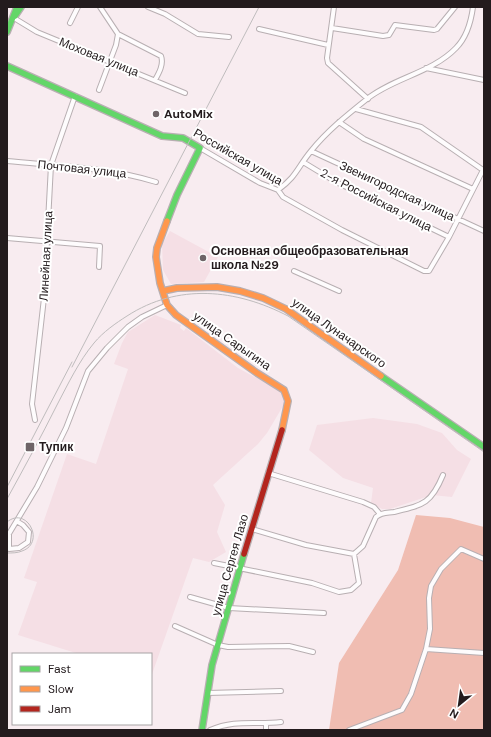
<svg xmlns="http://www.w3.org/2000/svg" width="491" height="737" font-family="'DM Sans',sans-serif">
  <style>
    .built { fill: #f5dfe5 }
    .forest { fill: #f0bdb2 }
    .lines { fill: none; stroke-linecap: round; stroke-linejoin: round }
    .street-casing { stroke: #b8afb2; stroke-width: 6 }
    .fast-casing { stroke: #b8afb2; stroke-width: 8 }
    .slow-casing { stroke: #b8afb2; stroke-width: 8 }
    .jam-casing { stroke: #b8afb2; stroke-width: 8 }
    .street { stroke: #fefcfd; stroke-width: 4 }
    .fast { stroke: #63d668; stroke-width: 5.5 }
    .slow { stroke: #ff974d; stroke-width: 5.5 }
    .jam { stroke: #b3261e; stroke-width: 5.5 }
    .tram { stroke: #bfbcbd; stroke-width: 1 }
    .rail { stroke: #bfbcbd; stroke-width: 1 }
    .poi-dot { fill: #6e6467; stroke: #fff; stroke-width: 1.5 }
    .labels { text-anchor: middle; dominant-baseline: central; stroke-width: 4; stroke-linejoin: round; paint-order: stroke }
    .street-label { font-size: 12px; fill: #231b1d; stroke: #fff }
    .poi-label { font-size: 12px; font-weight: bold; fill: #231b1d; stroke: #fff; text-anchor: start }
  </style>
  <rect width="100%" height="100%" fill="#f8ecf0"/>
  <path class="built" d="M170 231 218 257 204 282 171 284 163 270 162 244Z
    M155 315 181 325 180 328 184 331 186 328 238 368 281 391 286 401 267 433 258 444 213 485 225 505 217 532 226 552 209 562 193 558 151 677V654H79L18 635 37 582 24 578 67 454 96 464 128 369 114 364 122 343 128 332Z
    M373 418 417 424 442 433 457 450 471 459 452 497 432 495 390 509H382L371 503 373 488 343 478 309 450 317 425Z"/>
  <path class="forest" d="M416 515 450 518 484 527V730H329L339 663 398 570Z"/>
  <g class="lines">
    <g class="street-casing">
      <path id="street" d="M100 7 118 34 161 56C164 64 159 73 155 80
        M148 7 165 14 198 34 229 37
        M334 7 327 58 328 63 368 99
        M14 18 37 32 185 93
        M70 23 78 7
        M332 28 383 36 389 35 395 25 434 30 437 29 455 7
        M259 29 328 45
        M426 68 484 80
        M99 90 116 45 118 34
        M339 122 364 139 473 189
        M200 148 260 183 278 190 283 197 342 230 424 271H429L449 237 483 170 421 127 356 109
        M311 151 484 231
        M7 161C57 166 107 167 156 182
        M303 162 336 182 449 237
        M278 190C297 176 297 168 311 151 327 131 347 115 367 99 393 78 432 73 456 48 467 37 471 22 473 7
        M7 238 100 246 99 267
        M294 271 339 291
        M35 420 32 404 44 298 51 165 75 96
        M268 473 363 502 374 507 380 514
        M252 529 306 545 354 554
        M9 535V549L19 548 28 542 29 532 23 525 18 522
        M7 537 37 487 66 428 88 371 107 348 128 327 142 317 167 305
        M214 563 312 583 339 592 351 590 359 583 354 554 363 546 376 517C382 512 387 513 394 512 423 505 431 504 443 475
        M190 597 229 608 324 613
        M175 626 218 645 228 647 289 646 313 652
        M426 649 484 653
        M207 693 281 691
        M210 730C236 719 255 725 281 722
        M266 730V724
        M349 730 402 710 411 694 426 649 430 629 429 598 431 586 441 569 461 549 484 559"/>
    </g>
    <g class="fast-casing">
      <path id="fast" d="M15 16 21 7
        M7 32 17 7
        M7 66 162 136 183 138 200 148 177 195 167 221
        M381 376 484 447
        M202 730 212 665 244 554"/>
    </g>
    <g class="slow-casing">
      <path id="slow" d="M167 221 157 248 156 257 160 283 167 305 176 315 257 373 284 390 288 401 282 430
        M163 291 177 288 217 287 240 291 263 298 286 309 381 376"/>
    </g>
    <g class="jam-casing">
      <path id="jam" d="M244 554 282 430"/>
    </g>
    <use href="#street" class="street"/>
    <use href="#fast" class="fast"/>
    <use href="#slow" class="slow"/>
    <use href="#jam" class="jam"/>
    <path class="tram" d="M7 522C27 505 46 543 22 551 18 553 12 553 7 553"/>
    <path class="rail" d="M72 367 259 7
      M7 487 72 362
      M7 499C24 468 41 437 57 405 68 384 79 361 94 343 103 332 116 323 127 316 178 283 236 289 288 316L484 452"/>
  </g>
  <g class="poi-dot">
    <circle cx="156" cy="114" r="4"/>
    <circle cx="203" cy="258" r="4"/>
    <rect x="25" y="442" width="10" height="10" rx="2"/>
  </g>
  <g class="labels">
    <g class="street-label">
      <text transform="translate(99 57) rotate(22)">Моховая улица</text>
      <text transform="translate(238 157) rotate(30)">Российская улица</text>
      <text transform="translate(82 169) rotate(6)">Почтовая улица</text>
      <text transform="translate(397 191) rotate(25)">Звенигородская улица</text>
      <text transform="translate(376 200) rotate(27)">2-я Российская улица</text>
      <text transform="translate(46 256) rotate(-87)">Линейная улица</text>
      <text transform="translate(339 333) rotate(35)">улица Луначарского</text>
      <text transform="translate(232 341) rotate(35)">улица Сарыгина</text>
      <text transform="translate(230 565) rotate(-74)">улица Сергея Лазо</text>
    </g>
    <g class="poi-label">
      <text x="164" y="114">AutoMix</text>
      <text x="211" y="251">Основная общеобразовательная<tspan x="211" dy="14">школа №29</tspan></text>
      <text x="39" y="447">Тупик</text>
    </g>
  </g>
  <rect width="491" height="737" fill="none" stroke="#231b1d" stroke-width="16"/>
  <rect x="12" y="653" width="140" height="72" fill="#ffffff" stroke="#a7a4a5"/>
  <rect x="20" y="666" width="20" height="6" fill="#63d668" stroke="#a7a4a5"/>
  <text x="48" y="673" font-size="12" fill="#231b1d">Fast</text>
  <rect x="20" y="686" width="20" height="6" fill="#ff974d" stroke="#a7a4a5"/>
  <text x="48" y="693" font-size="12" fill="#231b1d">Slow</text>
  <rect x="20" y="706" width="20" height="6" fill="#b3261e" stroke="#a7a4a5"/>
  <text x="48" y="713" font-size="12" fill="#231b1d">Jam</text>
  <g transform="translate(459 705) rotate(209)" stroke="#ffffff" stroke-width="3" paint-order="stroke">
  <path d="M0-3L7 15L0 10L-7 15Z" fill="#231b1d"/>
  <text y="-6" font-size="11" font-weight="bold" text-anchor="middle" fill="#231b1d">N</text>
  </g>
</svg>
